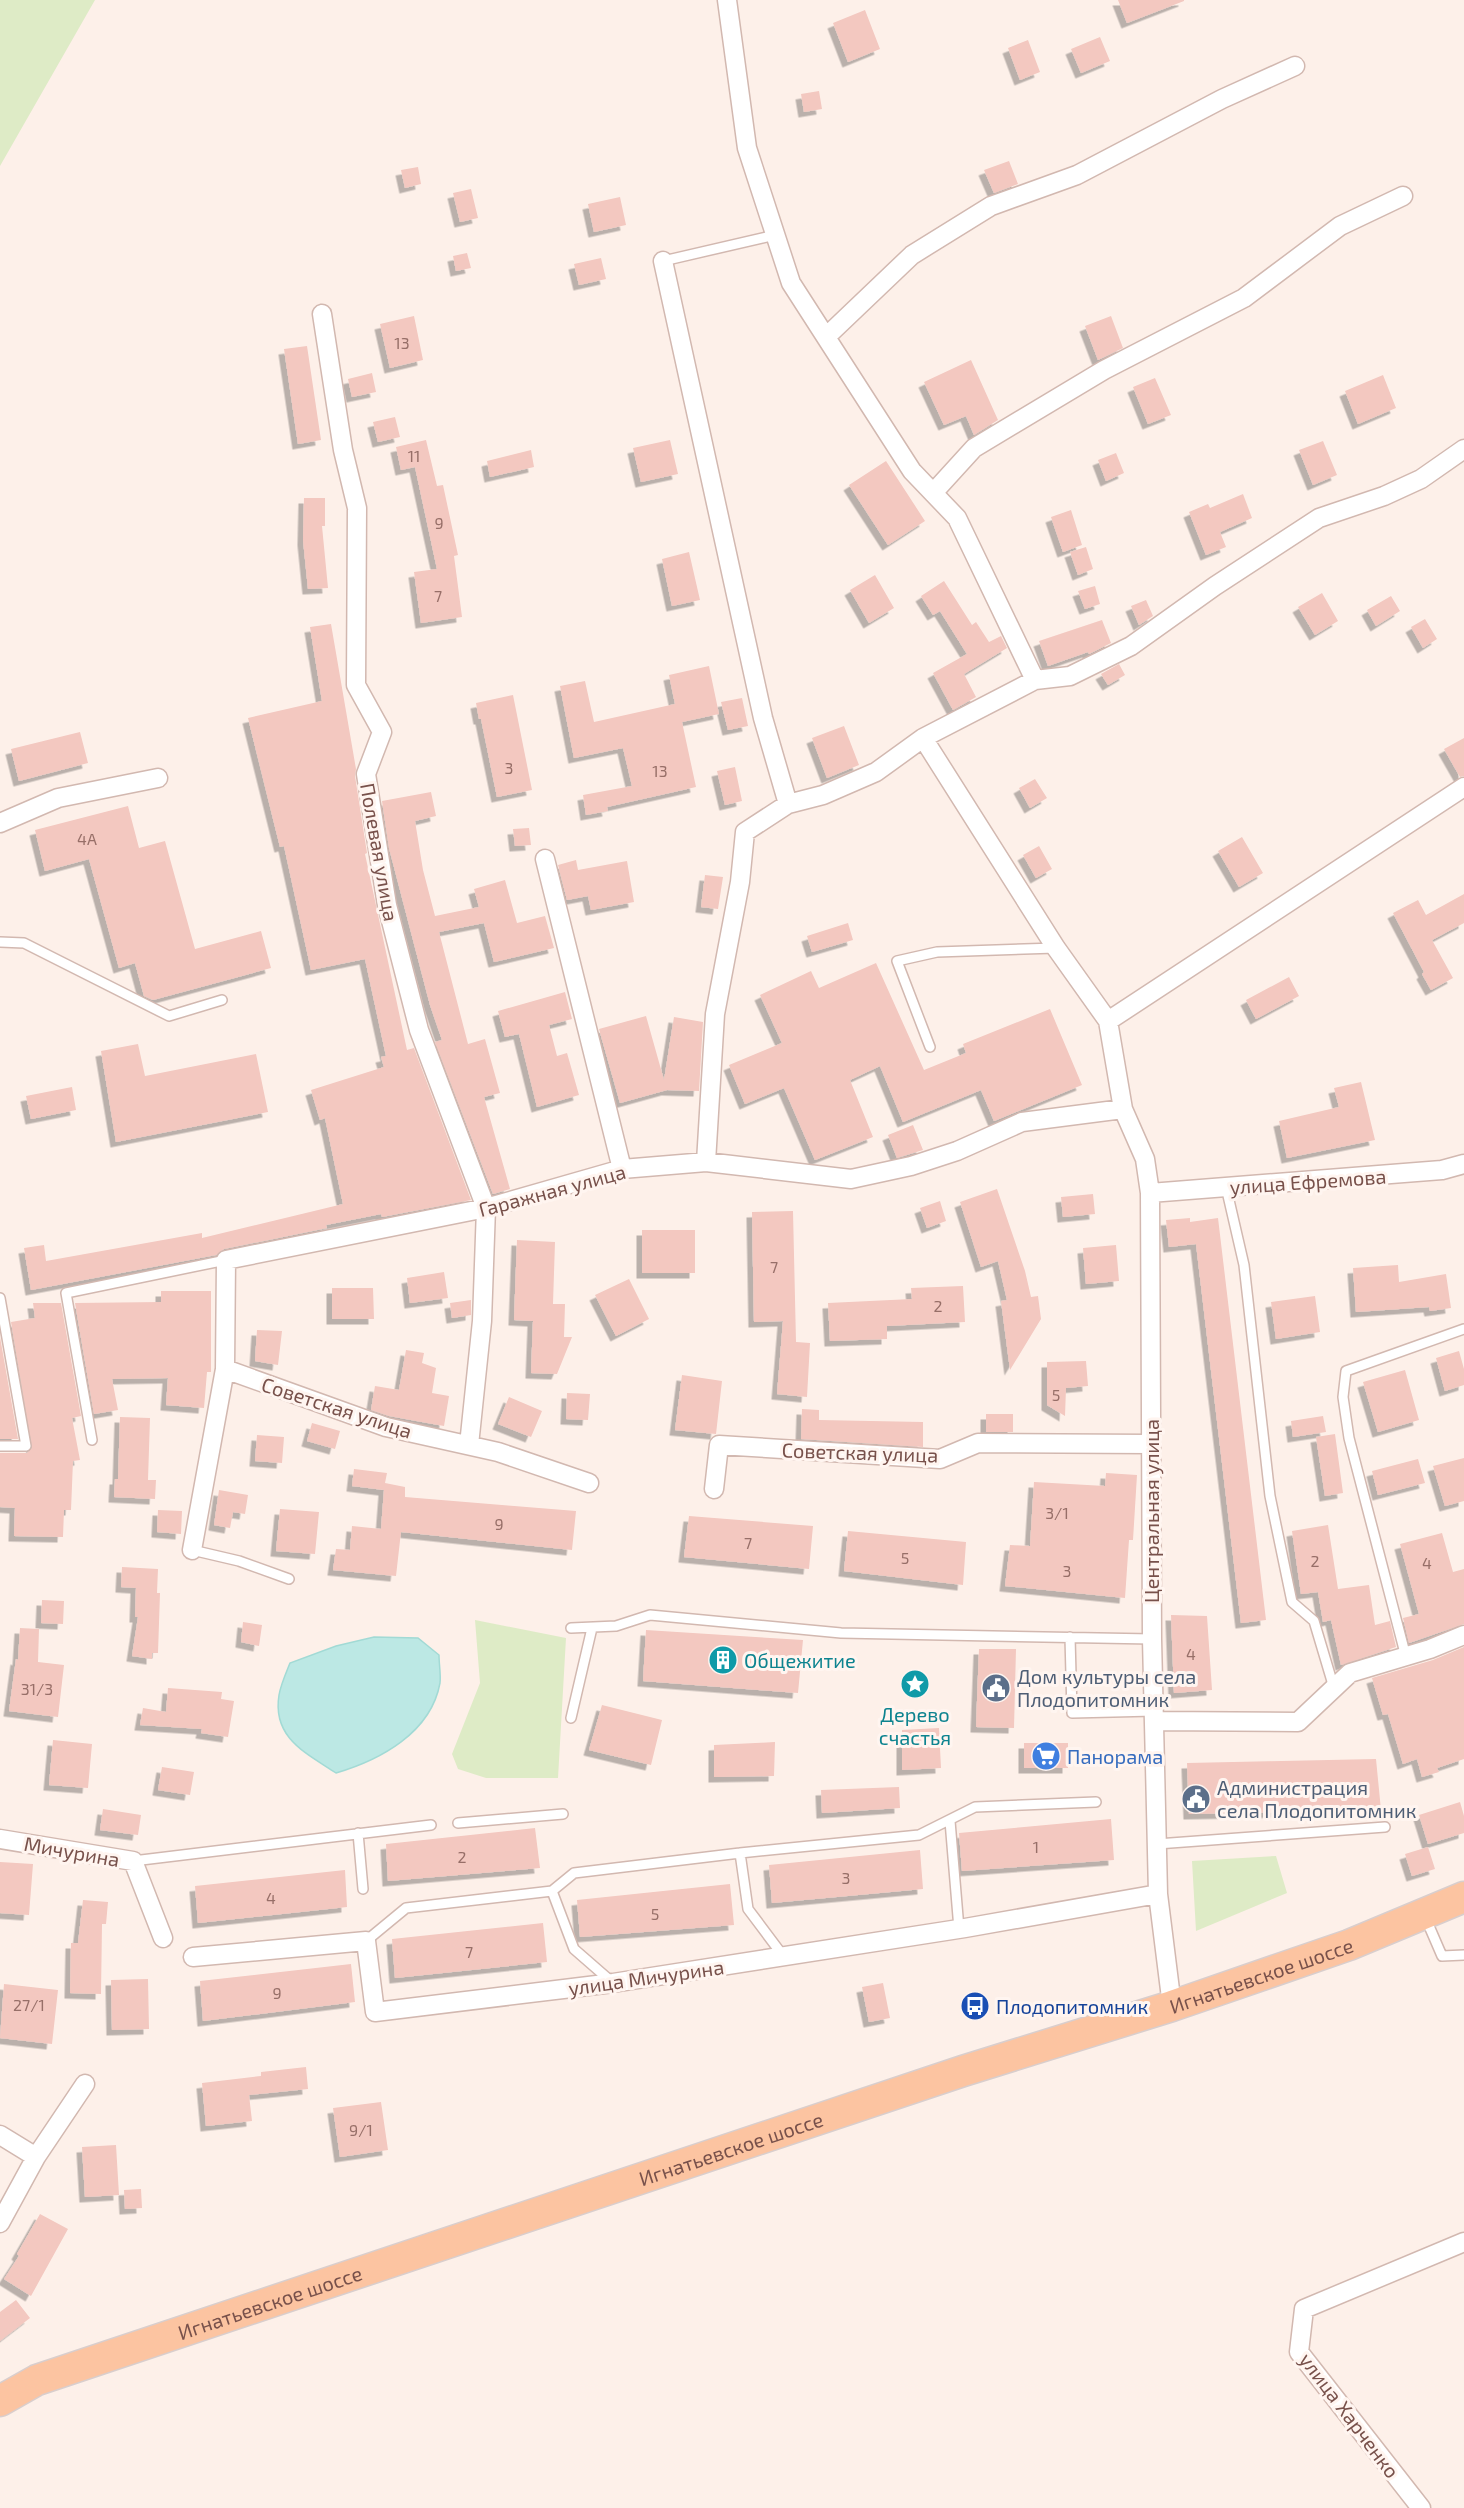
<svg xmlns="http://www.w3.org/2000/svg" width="1464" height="2508" font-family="'Exo 2',sans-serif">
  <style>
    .green { fill: #deebc6 }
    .water { fill: #bce8e4; stroke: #a2dad5; stroke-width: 1.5 }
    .building { fill: #f3c8c0; filter: url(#shadow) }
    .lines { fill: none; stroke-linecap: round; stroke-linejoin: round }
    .service-casing { stroke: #d2b8b0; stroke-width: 12 }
    .minor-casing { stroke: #d2b8b0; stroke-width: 21 }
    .primary-casing { stroke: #d9cecd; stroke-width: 33 }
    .service { stroke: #fff; stroke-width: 9 }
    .minor { stroke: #fff; stroke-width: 18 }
    .primary { stroke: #fcc4a1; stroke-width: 30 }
    .labels { text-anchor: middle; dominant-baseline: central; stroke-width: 6; stroke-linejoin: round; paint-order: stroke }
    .number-label { font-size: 16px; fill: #976f68 }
    .street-label { font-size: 20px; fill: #78514b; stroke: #fff5f0 }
    .culture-label { font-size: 20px; fill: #0d838f; stroke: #fff5f0; text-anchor: start }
    .service-label { font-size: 20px; fill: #4e5e75; stroke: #fff5f0; text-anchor: start }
    .shop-label { font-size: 20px; fill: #366cbe; stroke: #fff5f0; text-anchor: start }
    .transit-label { font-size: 20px; fill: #164399; stroke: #fff5f0; text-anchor: start }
  </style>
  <defs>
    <filter id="shadow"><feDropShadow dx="-5.5" dy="5.5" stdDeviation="0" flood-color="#0004"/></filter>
  </defs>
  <rect width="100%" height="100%" fill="#fdf0e9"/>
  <path class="green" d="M0 0H95L0 166Z
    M475 1620 566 1638 558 1778H486L458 1769 452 1754 480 1683Z
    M1276 1856 1287 1893 1196 1931 1192 1861Z"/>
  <path class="water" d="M374 1637 418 1638 439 1655C439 1664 441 1675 440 1683 431 1733 380 1760 336 1773 306 1753 272 1738 279 1695 281 1684 286 1673 290 1663L336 1646Z"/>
  <path class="building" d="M1118 0H1184V1L1127 23Z
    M865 10 880 49 848 62 833 23Z
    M1100 37 1110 61 1081 73 1071 49Z
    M1028 40 1040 72 1020 80 1008 48Z
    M819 91 822 109 804 112 801 94Z
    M1009 161 1018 184 994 193 984 170Z
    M418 167 421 184 405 188 401 170Z
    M471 189 478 218 460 222 453 193Z
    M620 197 626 225 594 232 588 204Z
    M467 253 471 268 456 271 453 256Z
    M601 258 606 279 579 285 574 264Z
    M414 316 423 360 390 368 380 324Z
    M1111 316 1123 348 1098 360 1085 326Z
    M307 346 321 440 298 444 284 349Z
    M971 360 998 420 974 435 966 416 944 425 924 382Z
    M372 373 376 392 352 397 348 379Z
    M1383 375 1396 408 1358 424 1345 391Z
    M1155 378 1171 415 1148 424 1133 387Z
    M395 417 400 437 378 442 373 422Z
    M426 440 437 486 443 485 458 555 454 556 462 617 421 623 414 572 437 569 415 467 401 470 396 447Z
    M670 440 678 474 641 482 633 448Z
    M1323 441 1337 475 1313 485 1299 450Z
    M531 450 534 467 490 477 487 461Z
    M1116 453 1124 473 1106 481 1098 460Z
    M886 461 925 521 888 545 849 485Z
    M1243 494 1252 518 1220 532 1226 547 1206 555 1189 512 1208 504 1210 508Z
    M304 498H325V526H322L328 588 308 589 303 540Z
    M1071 510 1082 545 1063 552 1051 517Z
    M1086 547 1093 569 1078 575 1070 552Z
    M689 552 700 600 672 606 662 559Z
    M875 575 894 608 869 623 850 590Z
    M944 581 972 625 976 622 989 642 1001 636 1007 648 964 674 976 697 953 710 933 673 967 654 940 611 933 615 921 596Z
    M1095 586 1100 604 1085 609 1078 591Z
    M1322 593 1338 621 1315 635 1298 607Z
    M1391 596 1400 611 1376 626 1367 610Z
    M1146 600 1153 616 1139 625 1131 606Z
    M1425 619 1437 639 1423 648 1411 627Z
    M1102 620 1111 643 1089 654 1088 652 1048 666 1039 641Z
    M331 624 356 769 355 776 367 853 365 854 407 1050 414 1048 471 1200 382 1217 381 1214 326 1225 327 1228 224 1249 216 1255 31 1290 24 1248 44 1245 46 1261 202 1233V1238L343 1204 325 1118 320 1120 311 1090 384 1067 381 1057 386 1056 365 959 311 970 284 846 280 847 248 718 322 701 310 627Z
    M1119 664 1125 675 1108 685 1101 674Z
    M709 666 719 714 682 722 696 787 607 807 608 811 586 815 583 795 632 786 623 748 574 758 560 686 585 681 594 722 675 704 669 675Z
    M513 695 532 790 497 797 481 719H479L476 703Z
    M742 698 748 726 728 730 721 702Z
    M844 726 859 765 827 778 812 738Z
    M80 732 88 763 19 781 11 749Z
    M1464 738V776L1460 777 1444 749Z
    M735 767 742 801 725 805 717 771Z
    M1035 779 1047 798 1030 808 1019 788Z
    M431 792 436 816 415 821 423 870 435 916 479 907 474 889 505 880 517 923 545 916 554 948 494 962 484 923 439 932 468 1044 485 1039 500 1093 484 1097 510 1189 493 1194 435 1042 442 1040 430 1005 389 848 382 801Z
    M128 806 139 848 165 841 195 949 261 931 271 968 153 1000 144 996 135 963 119 968 89 859 45 871 35 830Z
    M529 828 531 845 515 846 513 829Z
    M1242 837 1263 873 1239 887 1218 851Z
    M1039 846 1052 869 1036 878 1023 855Z
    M576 860 578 870 627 861 634 902 591 910 588 896 567 900 558 865Z
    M705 875 723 877 718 909 701 907Z
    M1464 894V923L1432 940 1453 978 1431 990 1422 974 1424 972 1393 913 1418 900 1426 915Z
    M848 923 853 940 812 952 807 936Z
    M876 963 924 1070 966 1053 963 1044 1050 1009 1082 1085 994 1121 981 1090 903 1122 880 1066 850 1080 873 1137 815 1160 784 1088 745 1104 729 1065 782 1043 760 995 811 971 819 988Z
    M1289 977 1299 996 1256 1019 1246 1000Z
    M565 992 572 1019 549 1025 557 1056 567 1053 579 1095 537 1107 519 1034 505 1037 498 1011Z
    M646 1016 664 1080 674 1017 703 1022 699 1091 667 1090 620 1103 599 1029Z
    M138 1044 145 1076 256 1054 268 1112 116 1142 101 1051Z
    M1361 1082 1375 1140 1287 1158 1279 1121 1339 1107 1334 1088Z
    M72 1087 76 1110 31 1119 26 1096Z
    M913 1125 923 1150 897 1158 888 1135Z
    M997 1189 1025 1271 1031 1297 1038 1296 1041 1319 1010 1370 1001 1301 1007 1300 998 1261 981 1267 960 1202Z
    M1093 1194 1095 1214 1063 1217 1061 1197Z
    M940 1201 946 1221 927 1228 920 1208Z
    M793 1211 796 1342 810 1343 807 1397 777 1394 783 1321 754 1322 752 1212Z
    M1190 1218V1222L1218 1218 1266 1620 1241 1623 1196 1244 1169 1247 1166 1220Z
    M642 1230H695V1273H642Z
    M517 1240 555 1242 553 1304H565L564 1337H572L557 1374 531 1373 533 1321 514 1320Z
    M1116 1245 1119 1281 1086 1284 1083 1248Z
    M1398 1265 1399 1282 1446 1274 1451 1308 1430 1311 1429 1307 1356 1312 1353 1268Z
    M444 1272 448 1298 410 1303 407 1278Z
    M629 1279 649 1319 616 1336 595 1295Z
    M963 1286 965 1322 887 1326V1339L830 1341 828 1303 912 1299 911 1288Z
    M332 1288H373L374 1319H332Z
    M161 1291H211V1372H207L204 1408 166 1405 168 1378 112 1379 118 1410 94 1414 75 1303 161 1302Z
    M1315 1296 1320 1332 1276 1339 1271 1302Z
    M471 1300V1315L452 1318 450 1303Z
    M33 1303H61L81 1416 72 1418 80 1460 73 1461 71 1510H64L63 1537 14 1536 15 1508 0 1507V1453H27L32 1448 11 1322 35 1318Z
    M257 1330 282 1331 278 1365 255 1361Z
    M0 1337 18 1439H0Z
    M406 1350 424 1353 422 1363 436 1368 432 1393 449 1396 444 1426 389 1416 371 1410 375 1386 399 1390Z
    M1459 1351 1464 1369V1385L1445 1391 1436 1358Z
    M1086 1361 1088 1386 1066 1388 1065 1416 1047 1405V1362Z
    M1405 1370 1419 1420 1378 1432 1363 1382Z
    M682 1375 722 1381 716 1434 675 1430Z
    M567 1393 590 1394 588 1420 566 1419Z
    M509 1397 542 1411 531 1437 498 1424Z
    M802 1409 819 1410V1420L923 1422V1447L801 1439Z
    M986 1414H1013V1432H986Z
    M1323 1416 1326 1432 1293 1437 1291 1421Z
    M120 1417 150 1418 148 1480H156L155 1499 114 1497 115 1479H118Z
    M312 1423 340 1431 335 1449 307 1441Z
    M1335 1434 1343 1493 1325 1496 1316 1437Z
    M257 1435 284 1437 282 1463 255 1461Z
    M1464 1458V1501L1445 1506 1433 1466Z
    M1418 1459 1425 1483 1378 1495 1372 1471Z
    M354 1469 387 1473 385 1483 405 1487V1497L576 1511 572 1550 401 1532 396 1576 333 1570 336 1549 350 1550 352 1526 381 1529 384 1490 352 1486Z
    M1106 1473 1137 1475 1133 1540H1129L1125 1598 1005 1586 1010 1545 1030 1546 1034 1482 1105 1486Z
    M219 1490 248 1495 245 1514 233 1512 230 1528 214 1525Z
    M280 1509 319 1512 315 1554 276 1551Z
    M158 1510 182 1511 181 1534 157 1532Z
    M689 1516 813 1526 809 1569 684 1557Z
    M1328 1525 1338 1589 1369 1585 1375 1625 1390 1621 1396 1647 1341 1665 1331 1620 1323 1622 1318 1592 1301 1594 1292 1531Z
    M848 1531 966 1542 963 1585 844 1571Z
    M1442 1533 1453 1572 1464 1569V1624L1409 1643 1403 1618 1419 1614 1400 1544Z
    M122 1567 158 1569 157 1593H160L158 1653H152V1659L132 1656 138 1617H135L136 1588 121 1587Z
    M42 1600 64 1601 63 1624 41 1623Z
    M1171 1615 1207 1616 1212 1690 1174 1693Z
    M243 1622 262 1625 259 1646 241 1642Z
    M20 1628 39 1629 38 1662 64 1665 58 1717 9 1711 16 1659 18 1660Z
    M646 1630 803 1640 798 1693 643 1681Z
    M1464 1647V1759L1437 1768 1439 1772 1422 1777 1417 1759 1403 1764 1388 1714 1383 1715 1372 1678 1433 1660Z
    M979 1649H1016L1014 1728 976 1727Z
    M168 1688 222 1692 221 1699 234 1701 228 1737 201 1733 202 1729 140 1725 143 1708 166 1712Z
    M602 1705 662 1720 651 1765 589 1750Z
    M939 1728 941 1768 902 1770V1730Z
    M53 1740 92 1744 88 1788 49 1785Z
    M775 1742 774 1776 714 1777V1745Z
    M1024 1743H1068V1768H1024Z
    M1376 1759 1381 1810 1189 1814 1187 1763Z
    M162 1767 194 1772 190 1795 158 1790Z
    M899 1787 900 1808 822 1813 821 1790Z
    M1460 1802 1464 1816V1833L1428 1844 1419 1815Z
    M103 1809 141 1815 138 1835 100 1830Z
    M1111 1819 1114 1860 962 1871 959 1833Z
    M535 1828 540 1868 388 1881 386 1844Z
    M1428 1847 1435 1869 1412 1876 1405 1854Z
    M920 1850 923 1889 772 1903 769 1865Z
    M0 1862 33 1864 29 1915 0 1913Z
    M345 1870 347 1907 198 1923 195 1886Z
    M730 1884 734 1925 580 1937 577 1900Z
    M83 1900 108 1902 106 1924H102L101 1994 70 1993 71 1943H78Z
    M543 1923 547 1962 395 1978 392 1939Z
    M351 1964 355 2002 203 2021 200 1981Z
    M148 1979 149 2029 112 2030 111 1980Z
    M883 1983 890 2018 869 2022 862 1987Z
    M4 1984 58 1990 52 2044 0 2038Z
    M306 2067 308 2089 249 2095 252 2121 206 2126 202 2083 261 2076V2072Z
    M381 2102 388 2150 340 2157 333 2108Z
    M116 2145 119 2195 85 2197 82 2147Z
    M141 2189 142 2208 125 2209 124 2190Z
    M40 2214 68 2229 31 2296 4 2279 19 2256 17 2254Z
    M16 2300 30 2318 0 2341V2312Z"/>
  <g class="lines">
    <g class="service-casing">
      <path id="service" d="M663 261 775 235
        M0 942 24 943 169 1016 222 1000
        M930 1047 897 961 937 952 1056 948
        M1226 1187 1244 1265 1270 1496 1292 1602 1314 1621 1334 1688
        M0 1298 26 1446H0
        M92 1440 66 1293 226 1260
        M192 1550 239 1561 289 1579
        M571 1628 616 1626 650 1615 841 1633 1152 1639
        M1070 1637 1072 1713 1154 1711
        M1406 1657 1349 1438 1343 1397 1346 1371 1464 1329
        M571 1718 592 1628
        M950 1821 959 1929
        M458 1823 563 1814
        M358 1833 363 1889
        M1157 1844 1385 1827
        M740 1853 748 1909 784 1957
        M133 1861 431 1825
        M552 1891 574 1949 613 1983
        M1426 1919 1442 1956 1464 1955
        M366 1941 406 1908 552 1891 574 1873 740 1853 919 1835 975 1807 1096 1802"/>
    </g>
    <g class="minor-casing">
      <path id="minor" d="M727 0 747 148 791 283 912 471 957 518 1035 680
        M663 261 763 718 788 804 745 832 740 882 715 1014 706 1162
        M322 314 343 450 357 508 356 685 382 732 366 774 387 905 419 1030 486 1208 482 1321 469 1445
        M826 337 912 255 991 206 1077 175 1222 99 1295 66
        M933 493 974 448 1104 370 1244 298 1340 226 1403 196
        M923 738 1056 948 1108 1021 1123 1109 1145 1159 1150 1193 1152 1639 1158 1894 1172 2006
        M788 804 823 795 876 772 923 738 1035 680 1070 676 1131 646 1215 586 1319 518 1384 496 1421 479 1464 449
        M0 823 58 798 158 778
        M545 859 622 1169
        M1108 1021 1464 787
        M1150 1193 1442 1170 1464 1164
        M589 1483 498 1452 386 1427 225 1369 226 1260 486 1208 622 1169 706 1162 851 1179 911 1166 957 1151 1022 1122 1123 1109
        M714 1489 719 1445 940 1459 978 1443 1150 1444
        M192 1550 225 1369
        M1154 1721 1298 1722 1350 1673 1430 1649 1464 1635
        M0 1839 133 1861 163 1938
        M193 1957 366 1941 375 2012 613 1983 965 1928 1158 1894
        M0 2135 36 2157
        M0 2223 36 2157 85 2084
        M1421 2508 1299 2352 1304 2309 1464 2242"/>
    </g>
    <g class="primary-casing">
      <g id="primary">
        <path id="s1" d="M0 2401 37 2380 963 2071 1172 2006 1349 1945 1464 1897"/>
      </g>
    </g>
    <use href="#service" class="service"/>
    <use href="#minor" class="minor"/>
    <use href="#primary" class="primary"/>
  </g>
  <defs>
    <g id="building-disc" transform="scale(1.5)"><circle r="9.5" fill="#0f9aa8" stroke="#fff5f0"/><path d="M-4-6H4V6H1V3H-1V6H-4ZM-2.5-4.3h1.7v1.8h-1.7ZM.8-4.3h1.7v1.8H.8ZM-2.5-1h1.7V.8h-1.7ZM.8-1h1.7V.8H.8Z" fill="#fff"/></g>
    <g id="sight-disc" transform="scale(1.5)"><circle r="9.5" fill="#0f9aa8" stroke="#fff5f0"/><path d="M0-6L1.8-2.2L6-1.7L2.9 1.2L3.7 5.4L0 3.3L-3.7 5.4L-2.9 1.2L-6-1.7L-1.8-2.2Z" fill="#fff"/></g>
    <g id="civic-disc" transform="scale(1.5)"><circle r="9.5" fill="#5c6f8a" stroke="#fff5f0"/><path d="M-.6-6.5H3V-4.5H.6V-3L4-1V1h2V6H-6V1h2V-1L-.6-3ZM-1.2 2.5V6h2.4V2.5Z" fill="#fff"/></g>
    <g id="supermarket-disc" transform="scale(1.5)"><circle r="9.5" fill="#3f7fe0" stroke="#fff5f0"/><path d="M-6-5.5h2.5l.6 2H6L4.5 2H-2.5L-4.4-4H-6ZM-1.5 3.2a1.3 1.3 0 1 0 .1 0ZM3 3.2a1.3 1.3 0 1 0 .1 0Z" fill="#fff"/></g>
    <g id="bus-disc" transform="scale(1.5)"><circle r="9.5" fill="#1a4fb4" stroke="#fff5f0"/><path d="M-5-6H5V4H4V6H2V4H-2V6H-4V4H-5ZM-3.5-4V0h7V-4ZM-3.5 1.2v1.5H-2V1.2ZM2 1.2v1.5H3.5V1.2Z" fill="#fff"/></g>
  </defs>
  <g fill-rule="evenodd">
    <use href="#building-disc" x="723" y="1660"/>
    <use href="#sight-disc" x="915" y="1684"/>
    <use href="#civic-disc" x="996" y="1688"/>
    <use href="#supermarket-disc" x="1046" y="1756"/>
    <use href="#civic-disc" x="1196" y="1799"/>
    <use href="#bus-disc" x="975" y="2006"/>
  </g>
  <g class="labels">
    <g class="number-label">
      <text x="402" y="342">13</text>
      <text x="414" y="455">11</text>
      <text x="439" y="522">9</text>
      <text x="438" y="595">7</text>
      <text x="509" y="767">3</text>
      <text x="660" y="770">13</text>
      <text x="87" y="838">4А</text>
      <text x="774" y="1266">7</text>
      <text x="938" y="1305">2</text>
      <text x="1056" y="1394">5</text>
      <text x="1057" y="1512">3/1</text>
      <text x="499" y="1523">9</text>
      <text x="748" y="1542">7</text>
      <text x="905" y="1557">5</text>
      <text x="1315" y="1560">2</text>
      <text x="1427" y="1562">4</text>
      <text x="1067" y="1570">3</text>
      <text x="1191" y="1653">4</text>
      <text x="37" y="1688">31/3</text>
      <text x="1036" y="1846">1</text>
      <text x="462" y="1856">2</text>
      <text x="846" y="1877">3</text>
      <text x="271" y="1897">4</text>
      <text x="655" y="1913">5</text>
      <text x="469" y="1951">7</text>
      <text x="277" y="1992">9</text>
      <text x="29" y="2004">27/1</text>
      <text x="361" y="2129">9/1</text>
    </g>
    <g class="street-label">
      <text transform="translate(380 852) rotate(80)">Полевая улица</text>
      <text transform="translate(1308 1181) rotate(-4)">улица Ефремова</text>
      <text transform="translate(552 1190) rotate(-15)">Гаражная улица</text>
      <text transform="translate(337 1407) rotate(18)">Советская улица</text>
      <text transform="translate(860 1452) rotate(2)">Советская улица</text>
      <text transform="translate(1151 1511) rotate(-90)">Центральная улица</text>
      <text transform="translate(72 1851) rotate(10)">Мичурина</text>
      <text stroke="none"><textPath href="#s1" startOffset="1332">Игнатьевское шоссе</textPath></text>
      <text transform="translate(646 1977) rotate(-8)">улица Мичурина</text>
      <text stroke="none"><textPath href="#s1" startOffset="774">Игнатьевское шоссе</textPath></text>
      <text stroke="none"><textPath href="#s1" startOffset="288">Игнатьевское шоссе</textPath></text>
      <text transform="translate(1350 2415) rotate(53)">улица Харченко</text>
    </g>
    <g class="culture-label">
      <text x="744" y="1660">Общежитие</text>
      <text x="915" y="1714" text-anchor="middle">Дерево<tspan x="915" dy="23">счастья</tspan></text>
    </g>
    <g class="service-label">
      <text x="1017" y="1676">Дом культуры села<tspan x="1017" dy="23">Плодопитомник</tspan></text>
      <text x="1217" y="1787">Администрация<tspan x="1217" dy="23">села Плодопитомник</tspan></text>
    </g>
    <g class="shop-label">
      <text x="1067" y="1756">Панорама</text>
    </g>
    <g class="transit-label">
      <text x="996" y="2006">Плодопитомник</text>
    </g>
  </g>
</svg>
